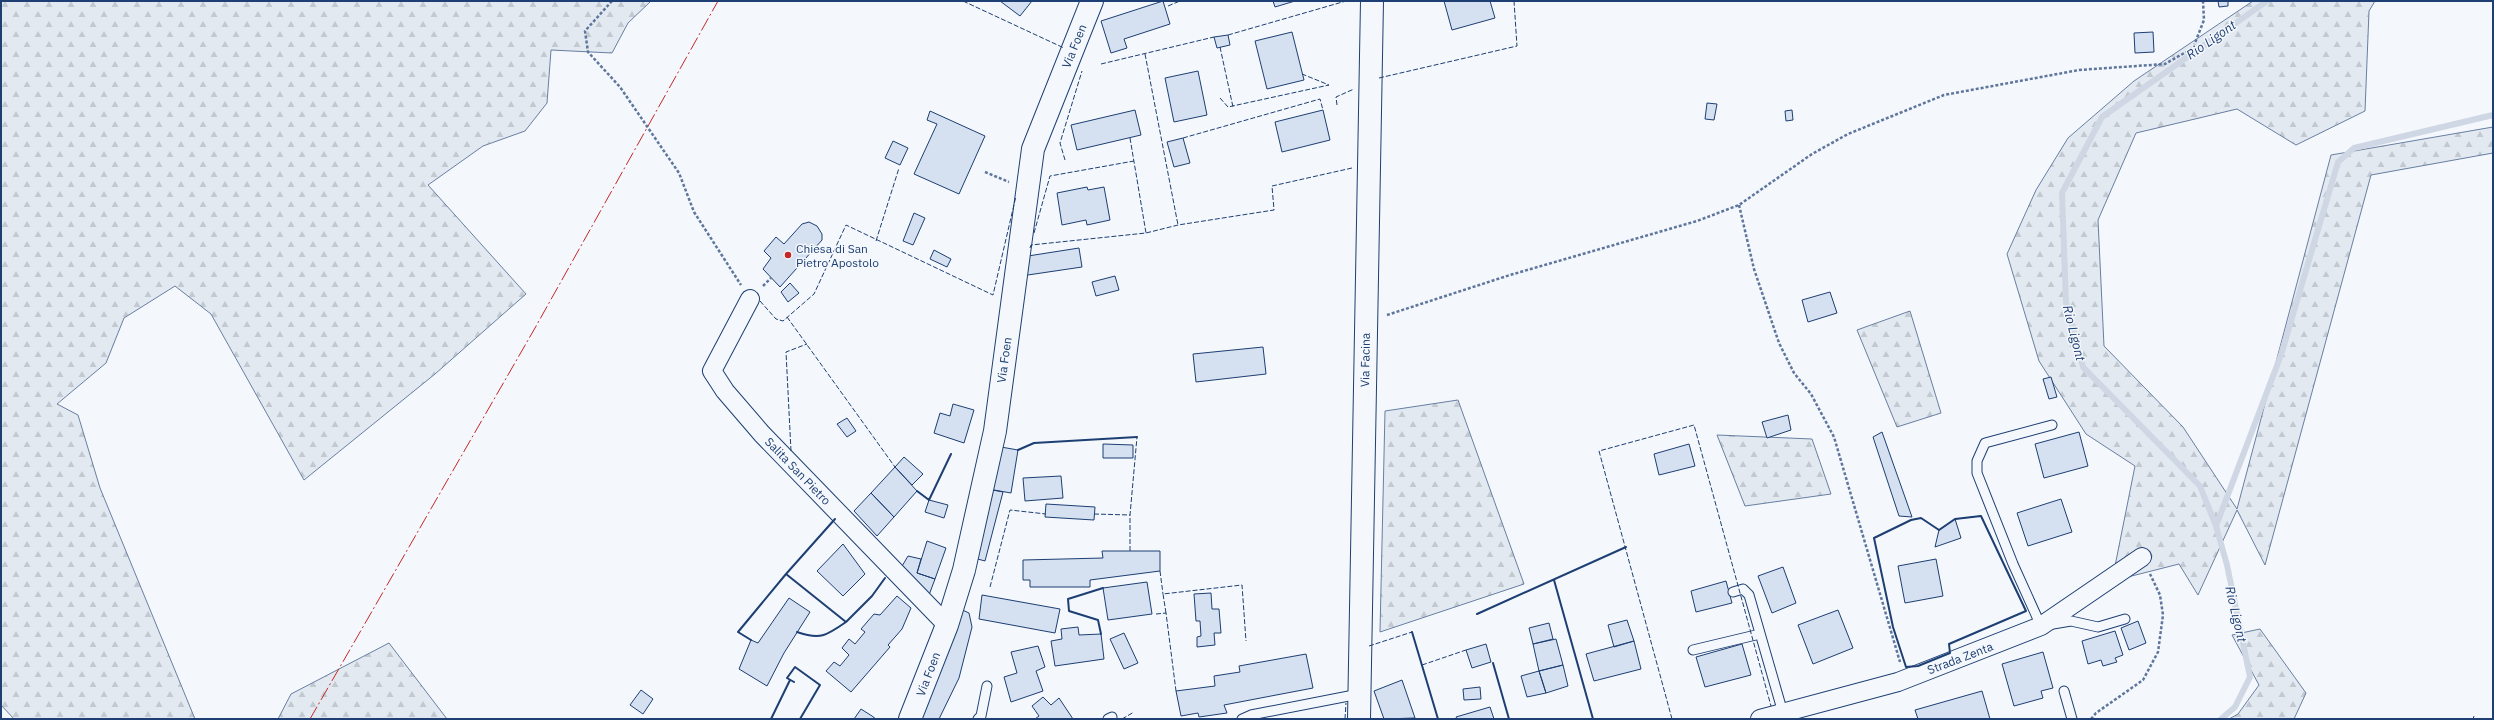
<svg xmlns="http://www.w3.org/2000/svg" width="2494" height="720" font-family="'IBM Plex Sans',sans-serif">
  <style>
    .forest { fill: url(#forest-firs); stroke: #687fa3 }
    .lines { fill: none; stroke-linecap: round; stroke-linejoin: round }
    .stream { stroke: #cfd7e4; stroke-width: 6 }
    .building { fill: #d5e0f0; stroke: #1d3f73 }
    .lane-casing { stroke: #1d3f73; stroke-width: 11 }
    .street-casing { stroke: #1d3f73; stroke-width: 20 }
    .secondary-casing { stroke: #1d3f73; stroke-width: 24 }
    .path { stroke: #5e769c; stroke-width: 2.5; stroke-dasharray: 3 2; stroke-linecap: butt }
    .lane { stroke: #f4f7fb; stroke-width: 9 }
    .street { stroke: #f4f7fb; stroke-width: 18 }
    .secondary { stroke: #f4f7fb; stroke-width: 22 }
    .fence { stroke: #1d3f73; stroke-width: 1; stroke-dasharray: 5 2; stroke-linecap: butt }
    .wall { stroke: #1d3f73; stroke-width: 2 }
    .power { stroke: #c62828; stroke-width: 1; stroke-dasharray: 14 3 2 3; stroke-linecap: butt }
    .poi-dot { fill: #c62828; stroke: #f4f7fb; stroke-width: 1.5 }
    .labels { text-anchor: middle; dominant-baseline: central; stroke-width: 3; stroke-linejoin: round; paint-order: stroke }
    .street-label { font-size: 12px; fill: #1d3f73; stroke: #f4f7fb }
    .poi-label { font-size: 12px; fill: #1d3f73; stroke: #f4f7fb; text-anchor: start }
    .water-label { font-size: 13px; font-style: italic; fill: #1d3f73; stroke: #f4f7fb }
  </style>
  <defs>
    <pattern id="forest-firs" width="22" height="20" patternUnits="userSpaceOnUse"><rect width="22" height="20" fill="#e3e9f0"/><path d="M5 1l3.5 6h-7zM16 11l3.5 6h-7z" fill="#c2c9d1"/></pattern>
  </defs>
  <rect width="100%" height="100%" fill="#f4f7fb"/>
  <path class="forest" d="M1 1H651L628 23 612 53 551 50 547 103 525 131 483 146 428 185 526 294 435 374 304 480 211 314 175 286 124 318 106 363 57 404 78 415 100 488 195 719H14L1 705Z
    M2253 1H2375L2369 11 2365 111 2296 145 2237 109 2136 133 2098 220 2104 346 2183 427 2237 509 2331 155 2493 127V153L2371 175 2265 565 2237 510 2198 595 2179 564 2112 581 2135 466 2086 434 2039 361 2007 254 2036 190 2068 138 2134 81Z
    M1910 311 1941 413 1897 427 1857 330Z
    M1458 400 1524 584 1380 632 1385 411Z
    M1717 435 1812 439 1831 494 1745 506Z
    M2260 629 2306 693 2294 719H2229L2238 714 2259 685 2232 635Z
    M389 643 447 719H278L291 694Z"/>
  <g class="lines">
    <path class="stream" d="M2216 526 2281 355 2338 162 2354 148 2493 115
      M2221 719 2235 707 2250 677 2227 565 2216 526 2200 486 2083 367 2066 303 2062 193 2102 117 2267 1"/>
  </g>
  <path class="building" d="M1000 1H1032L1020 16Z
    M1163 1 1170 24 1124 39 1127 48 1111 53 1101 21Z
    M1273 1H1295L1275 7Z
    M1444 1H1490L1495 18 1452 30Z
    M2218 1H2228V6L2219 7Z
    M1292 32 1304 80 1267 89 1255 41Z
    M2153 32 2154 52 2135 53 2134 33Z
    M1228 35 1230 45 1217 48 1214 37Z
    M1198 71 1207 115 1174 122 1165 78Z
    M1707 103 1717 104 1714 120 1705 119Z
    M1135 110 1141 135 1077 150 1071 125Z
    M1323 110 1330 140 1282 152 1275 122Z
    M1792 110 1793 120 1786 121 1785 111Z
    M930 111 985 136 959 194 914 174 937 124 927 120Z
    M1183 138 1190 163 1174 167 1167 142Z
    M893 141 908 148 900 165 885 158Z
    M1087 187 1088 190 1104 187 1110 220 1087 225 1086 220 1062 225 1057 193Z
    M914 213 925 218 913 245 903 241Z
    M809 222 817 226 822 234V240L780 287 763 269 771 258 764 251 776 237 784 244 802 224Z
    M1079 248 1082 267 1021 276 1028 256Z
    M934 250 951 259 947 267 930 259Z
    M1115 276 1119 290 1096 296 1092 282Z
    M790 283 799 293 788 302 781 292Z
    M1830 292 1837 313 1808 322 1802 300Z
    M1263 347 1266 374 1196 382 1193 354Z
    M2051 377 2057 397 2049 399 2043 379Z
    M953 404 974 410 964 443 934 433 940 413 950 416Z
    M1788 415 1791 430 1767 438 1762 422Z
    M847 418 856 431 847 437 837 424Z
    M1882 432 1912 517 1899 516 1873 437Z
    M2079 432 2088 466 2044 478 2035 444Z
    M984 444 1018 450 1011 493 977 487Z
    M1103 444 1133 445V458H1103Z
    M1689 444 1695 466 1659 475 1654 454Z
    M904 457 923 474 912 485 895 467Z
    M895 467 917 491 894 517 871 493Z
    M1061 476 1063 498 1025 501 1023 478Z
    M977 487 1003 492 985 561 959 554Z
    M871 493 894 517 877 536 854 511Z
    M2061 499 2072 532 2028 546 2017 513Z
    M929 500 948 505 944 518 925 512Z
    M1046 504 1095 507 1094 520 1045 517Z
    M1955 519 1961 538 1935 547 1939 530Z
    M927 541 946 548 935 579 917 573Z
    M843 544 865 574 843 596 817 571Z
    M1102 551H1160V571L1090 580V587H1030V580H1023V560L1103 558Z
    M908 556 921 559 917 573 935 579 929 595 898 573Z
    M1936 559 1943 596 1905 603 1898 566Z
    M1783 567 1796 603 1772 613 1758 576Z
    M1726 581 1732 603 1696 612 1691 591Z
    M1147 582 1152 614 1108 620 1103 588Z
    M1211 593 1212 609H1219L1221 633H1214L1215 645 1197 647V637L1201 636 1200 621H1196L1194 594Z
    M982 595 1060 609 1055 633 979 619Z
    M897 596 911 608 902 629 888 645 890 647 851 692 826 671 834 662 840 666 849 655 842 648 849 639 855 644 865 632 861 629 874 614 880 615Z
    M789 598 810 612 784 653 767 686 739 669 751 640 758 643Z
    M947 603 969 613 972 627 959 678 939 719H900Z
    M1838 610 1853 648 1813 664 1798 625Z
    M1627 620 1634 641 1614 647 1608 625Z
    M2138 621 2146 643 2129 650 2121 628Z
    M1549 623 1553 639 1533 644 1529 628Z
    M1078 627 1079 635 1101 634 1104 659 1055 666 1051 641 1062 639 1061 629Z
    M2115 631 2123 655 2115 658 2117 662 2103 666 2101 660 2088 664 2082 641Z
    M1124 633 1138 663 1124 669 1110 639Z
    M1556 639 1563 665 1539 671 1533 644Z
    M1634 641 1641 669 1594 681 1586 654Z
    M1486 644 1491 662 1472 668 1466 650Z
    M1742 644 1751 675 1705 687 1696 657Z
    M1038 646 1045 667 1036 671 1043 691 1011 702 1004 677 1017 673 1011 652Z
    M2043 652 2053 688 2041 691 2043 698 2014 706 2002 664Z
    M1306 654 1313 688 1224 705 1227 713 1199 717 1198 713 1181 716 1176 691 1215 686 1214 676 1240 672 1239 666Z
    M1563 665 1568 686 1546 693 1539 671Z
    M1539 671 1546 693 1527 697 1521 676Z
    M1402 680 1415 718 1384 719 1374 691Z
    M1480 687 1481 699 1464 700 1463 689Z
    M641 690 653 699 643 714 630 705Z
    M1982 691 1990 719H1918L1915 710Z
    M1043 697 1051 705 1059 698 1073 719H1035L1039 716 1032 706Z
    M1490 707 1494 719H1457L1456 717Z
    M861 709 872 716 876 719H854Z"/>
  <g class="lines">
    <g class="lane-casing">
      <path id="lane" d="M2052 425 1985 443 1977 461V473L2013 564 2041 626 2071 621 2098 627 2125 619
        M1733 592 1743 589 1749 595 1783 713
        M1693 650 1760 634
        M2064 691 2072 719
        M978 719 981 716 987 686
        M1108 719 1112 717
        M1242 719 1251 715 1359 694"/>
    </g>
    <g class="street-casing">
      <path id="street" d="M750 299 712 371 725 391 762 434 947 625
        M1760 719 1898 682 2041 626 2142 557"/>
    </g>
    <g class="secondary-casing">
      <path id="secondary" d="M910 719 947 625 964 570 995 431 1033 149 1092 1
        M1359 719 1372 1"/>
    </g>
    <path class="path" d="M612 1 585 31 588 52 620 87 679 173 694 212 741 285
      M985 172 1009 182
      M1739 205 1754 269 1779 343 1794 373 1811 394 1834 437 1900 662
      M763 286 771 278
      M1387 315 1510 275 1697 221 1739 205 1812 154 1848 134 1944 95 2079 70 2165 64 2193 48 2204 20 2203 1
      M2091 719 2096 713 2143 680 2158 652 2163 615 2160 595 2150 574"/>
    <use href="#lane" class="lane"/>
    <use href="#street" class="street"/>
    <use href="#secondary" class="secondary"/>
    <path class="fence" d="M963 1 1064 48
      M1168 6 1180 1
      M1228 35 1346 1
      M1220 47 1233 107
      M1145 54 1178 225
      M1101 64 1214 37
      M1379 78 1517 46 1514 1
      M1220 98 1228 107 1329 85 1302 74
      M1337 105 1336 97 1354 89
      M1130 138 1146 233
      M1183 138 1320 99 1323 110
      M1065 160 1060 143 1082 71
      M1034 233 1050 176 1134 161
      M876 241 899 168
      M1030 248 1031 245 1146 233 1178 225 1274 210 1272 186 1352 168
      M760 301 776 319 783 321 814 294 846 225 993 295 1016 196
      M787 317 895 467
      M791 451 786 352 807 344
      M1094 514 1130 515
      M1130 551V515L1137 437
      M1160 571 1163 594
      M990 587 1010 510 1046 514
      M1166 613 1163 594 1242 585 1246 641
      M1156 614 1166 613 1176 691
      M1949 644 2026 611 1981 516 1955 519
      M1369 646 1412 632
      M1422 665 1466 650
      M1273 718 1274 719
      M1122 719 1134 712
      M1345 719 1346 703
      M1672 719 1599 451 1694 425 1771 706
      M2473 719 2474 716"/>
    <path class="wall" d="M1018 450 1034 443 1137 437
      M917 491 929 500 951 454
      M1981 516 2026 611 1949 644 1950 653 1918 666 1906 667 1893 627 1874 538 1911 520 1921 518 1939 530 1955 519Z
      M835 519 786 574 846 622 872 596 885 578
      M1554 580 1593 719
      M1477 614 1626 547
      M797 632C820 640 826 636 846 622
      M1412 632 1438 719
      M1101 634 1098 620 1069 611 1068 599 1103 588
      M751 640 738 632 786 574
      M1493 663 1509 719
      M794 682 787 678 795 667 820 685 800 719
      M771 719 790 680"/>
    <path class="power" d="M310 719 535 328 718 1"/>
  </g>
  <circle class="poi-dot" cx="788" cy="255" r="4"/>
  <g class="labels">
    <g class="street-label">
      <text transform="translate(1074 46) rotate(-68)">Via Foen</text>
      <text transform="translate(1004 360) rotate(-82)">Via Foen</text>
      <text transform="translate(1365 360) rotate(-89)">Via Facina</text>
      <text transform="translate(798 471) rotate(46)">Salita San Pietro</text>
      <text transform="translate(1960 658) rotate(-21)">Strada Zenta</text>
      <text transform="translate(928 674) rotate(-69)">Via Foen</text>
    </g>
    <g class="poi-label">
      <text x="796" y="248">Chiesa di San<tspan x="796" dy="14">Pietro Apostolo</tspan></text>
    </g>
    <g class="water-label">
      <text transform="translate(2211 40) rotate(-35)">Rio Ligont</text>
      <text transform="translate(2074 333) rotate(76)">Rio Ligont</text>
      <text transform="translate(2236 614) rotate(77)">Rio Ligont</text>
    </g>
  </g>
  <rect width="2494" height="720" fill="none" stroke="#1d3f73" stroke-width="4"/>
</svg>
